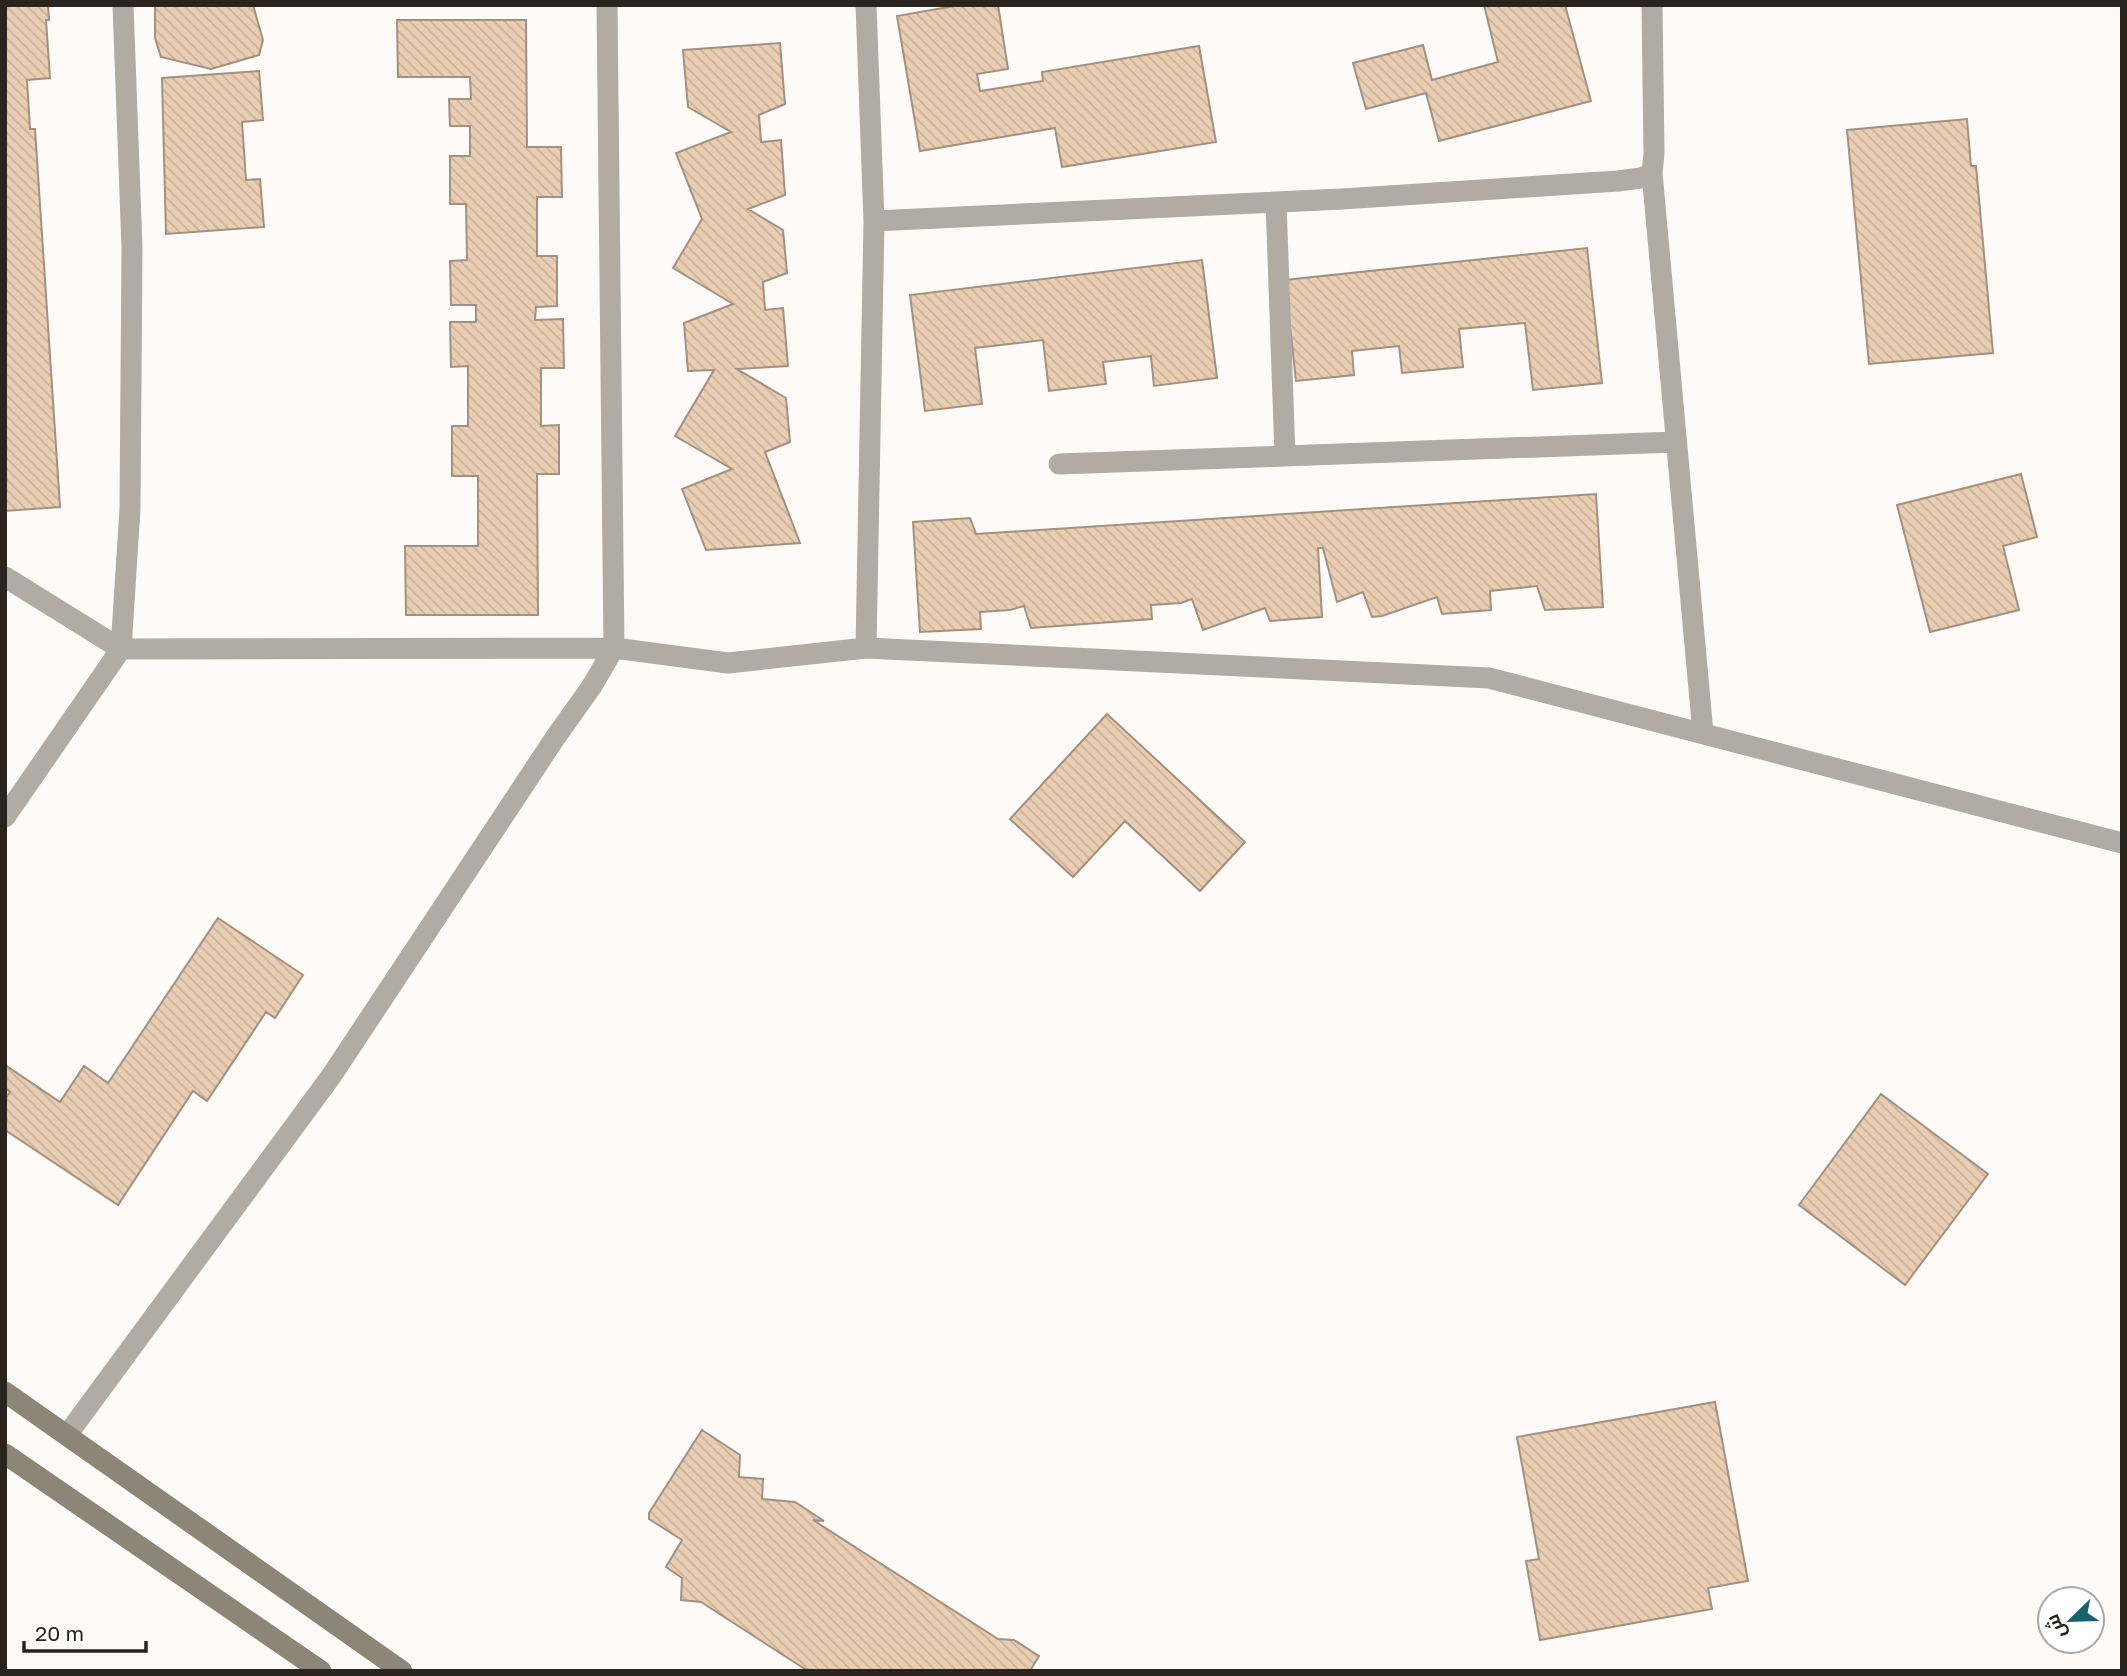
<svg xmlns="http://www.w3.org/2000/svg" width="2127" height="1676" font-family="'Golos Text',Cairo,sans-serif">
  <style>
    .building { fill: url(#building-back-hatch); stroke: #a29181; stroke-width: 2 }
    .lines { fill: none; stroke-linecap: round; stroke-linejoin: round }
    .street { stroke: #b1aba3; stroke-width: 21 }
    .secondary { stroke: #8d8578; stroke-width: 21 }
  </style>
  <defs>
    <pattern id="building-back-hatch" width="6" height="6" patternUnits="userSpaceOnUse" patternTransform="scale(1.75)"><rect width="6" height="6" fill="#eaceb3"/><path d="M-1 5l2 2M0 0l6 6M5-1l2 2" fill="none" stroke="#c9b19a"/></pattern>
  </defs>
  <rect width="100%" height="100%" fill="#fefaf7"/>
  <path class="building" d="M5 5H48L49 20H46L50 78 27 80 30 129H35L60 507 5 511Z
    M155 5H253L263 40 259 55 211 69 161 57 155 38Z
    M960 5H998L1008 69 977 74 980 91 1043 81 1042 72 1199 46 1216 142 1062 167 1055 128 920 151 897 16Z
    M1484 5H1565L1591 101 1439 141 1426 93 1366 109 1353 63 1423 45 1432 80 1498 62Z
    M397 20H526L527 147H561L562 197H537V256H557V306L536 307 535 320 563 319 564 368H541V426L559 425V474H537L538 615H406L405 546H478V476H452V426H468V366L451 367 450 322H476V305H451L450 261 467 260 466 204H450V156H470V126H450L449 99H471L470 77H398Z
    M780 43 785 104 759 115 761 142 781 140 785 195 748 209 783 230 787 273 763 282 765 310 783 308 788 366 737 369 786 398 790 442 765 452 800 543 706 550 682 489 732 469 675 436 714 370 688 371 684 323 733 304 673 268 702 219 676 153 731 132 688 107 683 50Z
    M259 71 263 120 242 122 246 180 260 179 264 227 166 234 162 78Z
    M1967 119 1971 166H1976L1993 353 1869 364 1847 130Z
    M1587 248 1602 383 1533 390 1525 323 1459 329 1463 367 1402 373 1399 346 1352 351 1354 375 1296 381 1285 280Z
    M1202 260 1217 378 1154 386 1151 356 1103 362 1106 384 1049 391 1043 340 975 348 982 404 925 411 910 295Z
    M2021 474 2037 537 2003 546 2019 610 1930 632 1897 505Z
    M1596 494 1603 607 1545 610 1537 586 1490 591 1491 610 1442 614 1437 597 1382 616 1372 617 1363 592 1337 602 1323 548H1318L1322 617 1270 621 1265 608 1203 630 1192 599 1181 603 1151 605 1152 619 1031 628 1024 606 1010 610 980 612 981 629 920 632 913 522 970 518 976 534Z
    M1107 714 1245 842 1200 891 1125 821 1073 877 1010 819Z
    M218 918 303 975 275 1018 266 1012 207 1101 193 1091 118 1205 5 1130V1099L10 1092 5 1088V1065L60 1102 84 1066 108 1083Z
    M1881 1094 1988 1174 1905 1285 1799 1205Z
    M1715 1402 1748 1581 1708 1588 1712 1609 1540 1640 1526 1561 1539 1559 1517 1437Z
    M702 1430 740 1455 739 1477 763 1479 762 1499 795 1502 824 1521 813 1520 998 1639 1014 1640 1039 1656 1030 1671H808L701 1602 681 1600 682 1578 666 1567 682 1540 649 1519V1513Z"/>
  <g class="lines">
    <path class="street" d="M1652 173 1703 733
      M1276 202 1285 456
      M874 221 1342 199 1618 181 1641 178 1652 173 1654 153 1652 5
      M1059 464 1676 442
      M5 577 121 649 614 648 607 5
      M866 648 874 221 866 5
      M5 817 121 649 130 509 132 248 123 5
      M67 1435 332 1075 555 738 592 686 614 648 728 663 866 648 1489 678 2122 843"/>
    <path class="secondary" d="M5 1392 402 1671
      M5 1454 321 1671"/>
  </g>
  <rect width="2127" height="1676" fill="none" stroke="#2b241e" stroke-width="14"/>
  <g transform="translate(2071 1620) rotate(247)"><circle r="33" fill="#ffffff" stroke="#aaa7a5" stroke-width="2"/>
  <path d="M0-5L12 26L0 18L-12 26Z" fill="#16636d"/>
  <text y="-10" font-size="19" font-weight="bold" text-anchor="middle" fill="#2b241e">ش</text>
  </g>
  <path d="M24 1641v10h122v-10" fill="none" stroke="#2b241e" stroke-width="3.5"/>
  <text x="35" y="1641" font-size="21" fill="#2b241e" stroke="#ffffff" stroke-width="5" paint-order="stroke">20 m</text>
</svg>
